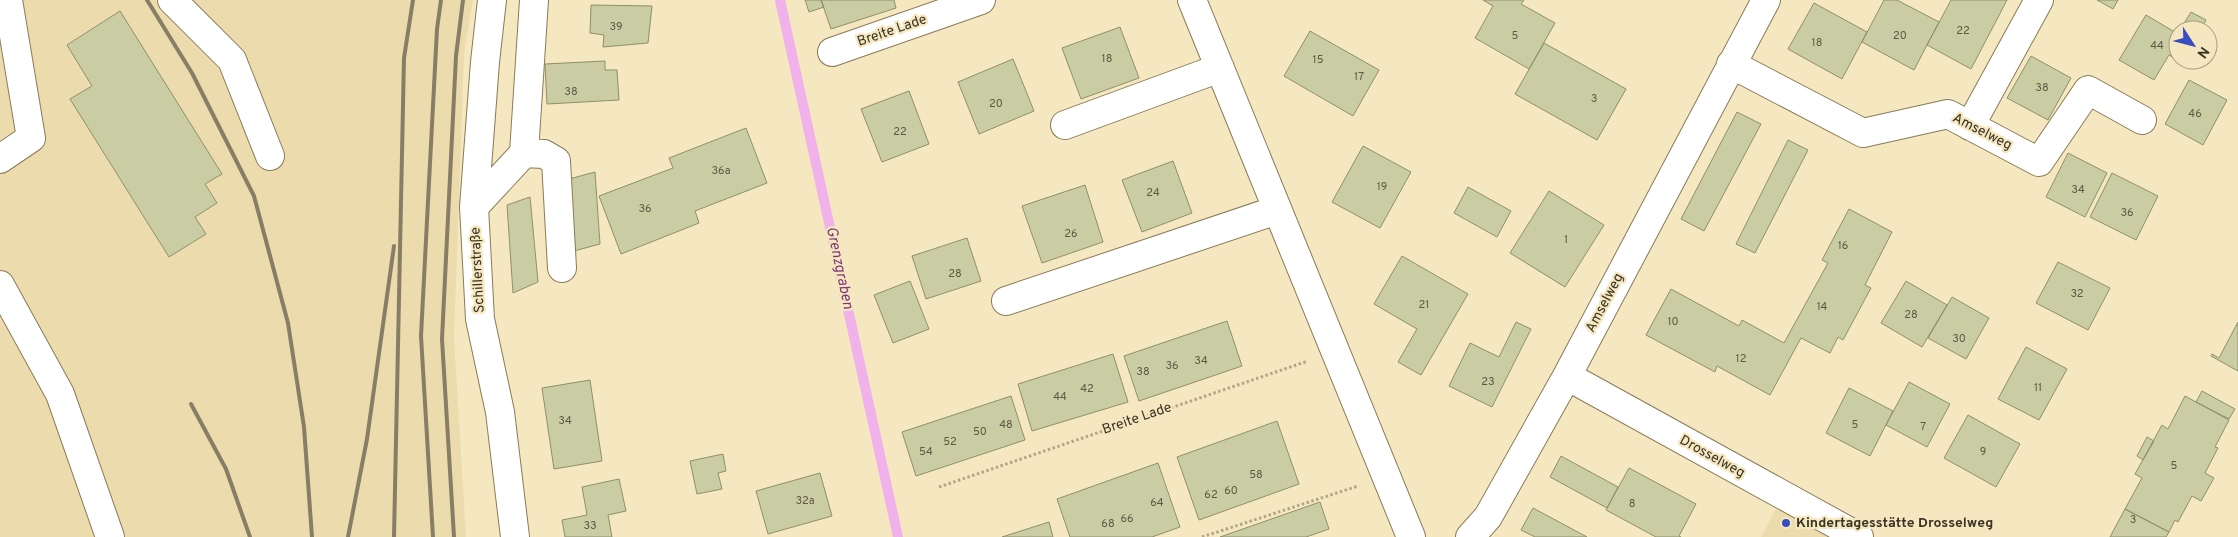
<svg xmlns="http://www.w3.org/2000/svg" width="2238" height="537" font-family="Overpass,sans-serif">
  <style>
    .built { fill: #ecdcad }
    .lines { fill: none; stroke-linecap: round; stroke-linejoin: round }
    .stream { stroke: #f1b1ea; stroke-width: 10 }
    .building { fill: #cacca4; stroke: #8e906a }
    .minor-casing { stroke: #897b57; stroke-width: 30 }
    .path { stroke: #b2a687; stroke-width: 3; stroke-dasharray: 2.5 2.5; stroke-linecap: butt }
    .minor { stroke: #fff; stroke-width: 28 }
    .rail { stroke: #887e65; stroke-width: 4 }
    .poi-dot { fill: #384ec0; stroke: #f5e7bf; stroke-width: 2 }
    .labels { text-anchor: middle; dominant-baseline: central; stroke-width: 4.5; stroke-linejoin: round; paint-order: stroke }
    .number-label { font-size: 11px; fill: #5d5944 }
    .street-label { font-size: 14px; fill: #393324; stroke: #f5e7bf }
    .poi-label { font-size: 14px; font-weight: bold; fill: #393324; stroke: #f5e7bf; text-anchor: start }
    .water-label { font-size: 15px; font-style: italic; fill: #7e357a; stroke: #f5e7bf }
  </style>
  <rect width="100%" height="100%" fill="#f5e7bf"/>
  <path class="built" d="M0 0H473L464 54 454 338 466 537H0Z
    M1776 509 1829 537H1761Z"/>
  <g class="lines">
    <path class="stream" d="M780 0 898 537"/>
  </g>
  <path class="building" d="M805 0H821L824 7 809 12Z
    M821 0H894L896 8 831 29Z
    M1483 0H1524L1521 4 1555 23 1529 69 1475 38 1493 6Z
    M1884 0H1897L1939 22 1914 70 1862 42Z
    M1951 0H2007L1971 69 1927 45Z
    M2097 0H2118L2113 9Z
    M1814 3 1867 32 1842 79 1788 49Z
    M591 5 652 6 648 43 603 47 604 35 590 33Z
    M120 11 222 174 205 184 217 203 195 217 206 234 169 257 70 99 92 86 67 45Z
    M2191 12 2206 20 2201 30H2180Z
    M2146 15 2178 34V60H2183L2182 63 2169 55 2154 80 2119 60Z
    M1120 27 1139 78 1081 99 1062 48Z
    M1310 31 1379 70 1353 116 1284 76Z
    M1544 43 1626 89 1597 140 1515 94Z
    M2031 56 2071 78 2048 120 2007 98Z
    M1013 59 1034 111 979 134 958 82Z
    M605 61V70H617L619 100 547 104 545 64Z
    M2189 80 2227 100 2203 145 2165 124Z
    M909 91 929 144 882 162 861 109Z
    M1737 112 1761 124 1704 231 1681 219Z
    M746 128 767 183 695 211 699 223 621 254 599 196 673 168 669 158Z
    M1788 140 1808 150 1755 253 1736 244Z
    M1363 146 1411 172 1380 228 1332 202Z
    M2068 153 2107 173 2085 217 2046 197Z
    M1173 161 1192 213 1142 232 1122 180Z
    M595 172 600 244 574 251 569 179Z
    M2112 173 2158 196 2136 240 2090 217Z
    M1085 185 1103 242 1042 263 1022 206Z
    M1468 187 1511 211 1497 237 1454 213Z
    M1549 191 1604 225 1565 287 1510 253Z
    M530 197 538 282 513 293 507 205Z
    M1849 209 1892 232 1865 285 1871 288 1843 340 1838 337 1830 353 1801 338 1770 395 1717 366 1715 372 1646 335 1671 289 1739 326 1742 320 1784 343 1828 263 1822 260Z
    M967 238 981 281 926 299 912 256Z
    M1402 256 1468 294 1421 375 1398 362 1417 329 1374 304Z
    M2058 262 2110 288 2088 330 2036 303Z
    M910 281 929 329 893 343 874 295Z
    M1906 281 1947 305 1922 347 1881 323Z
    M1952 297 1989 318 1966 359 1928 338Z
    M1227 321 1242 366 1139 401 1124 356Z
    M1516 322 1531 329 1492 407 1449 386 1470 343 1499 357Z
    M2238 322V371L2211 356 2212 354 2219 358Z
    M2026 347 2067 369 2039 420 1998 399Z
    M1113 354 1128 402 1032 431 1018 384Z
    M590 380 602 461 554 469 542 388Z
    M1909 382 1950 404 1927 447 1886 425Z
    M1849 388 1893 411 1870 456 1826 433Z
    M2202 391 2235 409 2229 419 2196 402Z
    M1011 396 1025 440 916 476 902 432Z
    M2185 396 2229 420 2215 447 2218 448 2205 473 2214 478 2201 501 2192 496 2178 522 2175 520 2169 532 2125 509 2142 478 2135 474 2162 425 2168 429Z
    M1968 415 2020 444 1996 487 1944 458Z
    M1277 421 1299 484 1199 520 1177 457Z
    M2147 437 2154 441 2143 460 2137 456Z
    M723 454 726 471 718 473 722 489 697 494 690 461Z
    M1561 456 1618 487 1607 508 1550 477Z
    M1158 463 1180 527 1152 537H1070L1057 499Z
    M1629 468 1696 504 1679 536 1681 537H1656L1606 510Z
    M820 473 832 516 768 534 756 491Z
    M619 479 626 511 608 515 612 537H565L562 520 587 515 582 487Z
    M1320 502 1329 529 1306 537H1220Z
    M1533 508 1587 537H1535L1521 530Z
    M2125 509 2169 532 2166 537H2110Z
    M1049 522 1053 537H1002Z"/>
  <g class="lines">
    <g class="minor-casing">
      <path id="minor" d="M172 0 232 60 270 156
        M492 0 485 62 474 207 480 319 500 412 515 537
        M1192 0 1411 537
        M832 52 981 0
        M1731 64 1863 133 1948 114 2039 162 2088 90 2142 120
        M1065 125 1220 68
        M1970 126 2039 0
        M524 153 544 154 556 161 562 268
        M0 159 31 138 8 0
        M474 207 524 153 534 0
        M0 285 60 394 110 537
        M1006 301 1277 210
        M1567 376 1859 537
        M1470 537 1488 517 1567 376 1766 0"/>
    </g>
    <path class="path" d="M939 487 1308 361
      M1202 537 1358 486"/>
    <use href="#minor" class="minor"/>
    <path class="rail" d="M147 0 192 73 254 196 288 323 304 427 312 537
      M191 404 226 469 250 537
      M348 537 367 439 394 246
      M394 537 404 58 413 0
      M433 537 421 336 437 29 441 0
      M454 537 442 339 456 56 463 0"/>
  </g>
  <circle class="poi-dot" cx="1786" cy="523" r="5"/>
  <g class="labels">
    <g class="number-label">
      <text x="616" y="27">39</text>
      <text x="1963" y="31">22</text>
      <text x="1515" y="36">5</text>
      <text x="1900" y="36">20</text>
      <text x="1817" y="43">18</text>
      <text x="2157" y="46">44</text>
      <text x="1107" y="59">18</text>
      <text x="1318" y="60">15</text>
      <text x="1359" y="77">17</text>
      <text x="2042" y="88">38</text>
      <text x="571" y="92">38</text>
      <text x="1594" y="99">3</text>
      <text x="996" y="104">20</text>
      <text x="2195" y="114">46</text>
      <text x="900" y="132">22</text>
      <text x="721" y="171">36a</text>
      <text x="1382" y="187">19</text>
      <text x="2078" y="190">34</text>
      <text x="1153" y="193">24</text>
      <text x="645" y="209">36</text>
      <text x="2127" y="213">36</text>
      <text x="1071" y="234">26</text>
      <text x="1566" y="240">1</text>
      <text x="1843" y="246">16</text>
      <text x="955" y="274">28</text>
      <text x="2077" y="294">32</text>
      <text x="1424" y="305">21</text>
      <text x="1822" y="307">14</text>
      <text x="1911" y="315">28</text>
      <text x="1673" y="322">10</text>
      <text x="1959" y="339">30</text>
      <text x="1741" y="359">12</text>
      <text x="1201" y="361">34</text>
      <text x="1172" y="366">36</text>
      <text x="1143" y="372">38</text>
      <text x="1488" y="382">23</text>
      <text x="2038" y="388">11</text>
      <text x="1087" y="389">42</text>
      <text x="1060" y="397">44</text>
      <text x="565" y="421">34</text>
      <text x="1006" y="425">48</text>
      <text x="1855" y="425">5</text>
      <text x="1923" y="427">7</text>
      <text x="980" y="432">50</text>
      <text x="950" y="442">52</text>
      <text x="926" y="452">54</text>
      <text x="1983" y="452">9</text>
      <text x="2174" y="466">5</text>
      <text x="1256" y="475">58</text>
      <text x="1231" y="491">60</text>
      <text x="1211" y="495">62</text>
      <text x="805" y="501">32a</text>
      <text x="1157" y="503">64</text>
      <text x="1632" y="504">8</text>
      <text x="1127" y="519">66</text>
      <text x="2133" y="520">3</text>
      <text x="1108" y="524">68</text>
      <text x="590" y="526">33</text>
    </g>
    <g class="street-label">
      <text transform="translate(892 31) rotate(-19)">Breite Lade</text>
      <text transform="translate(1982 132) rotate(27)">Amselweg</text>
      <text transform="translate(478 270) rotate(-93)">Schillerstraße</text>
      <text transform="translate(1605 303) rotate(-62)">Amselweg</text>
      <text transform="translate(1137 419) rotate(-19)">Breite Lade</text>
      <text transform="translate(1712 457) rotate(29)">Drosselweg</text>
    </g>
    <g class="poi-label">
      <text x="1796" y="523">Kindertagesstätte Drosselweg</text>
    </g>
    <g class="water-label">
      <text transform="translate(839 268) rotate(78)">Grenzgraben</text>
    </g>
  </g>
  <g transform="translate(2193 45) rotate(126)"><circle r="24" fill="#f5e7bf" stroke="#aa9f81"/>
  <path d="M0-4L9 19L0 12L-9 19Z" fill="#384ec0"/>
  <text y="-8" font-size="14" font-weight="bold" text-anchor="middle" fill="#393324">N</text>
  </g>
</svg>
